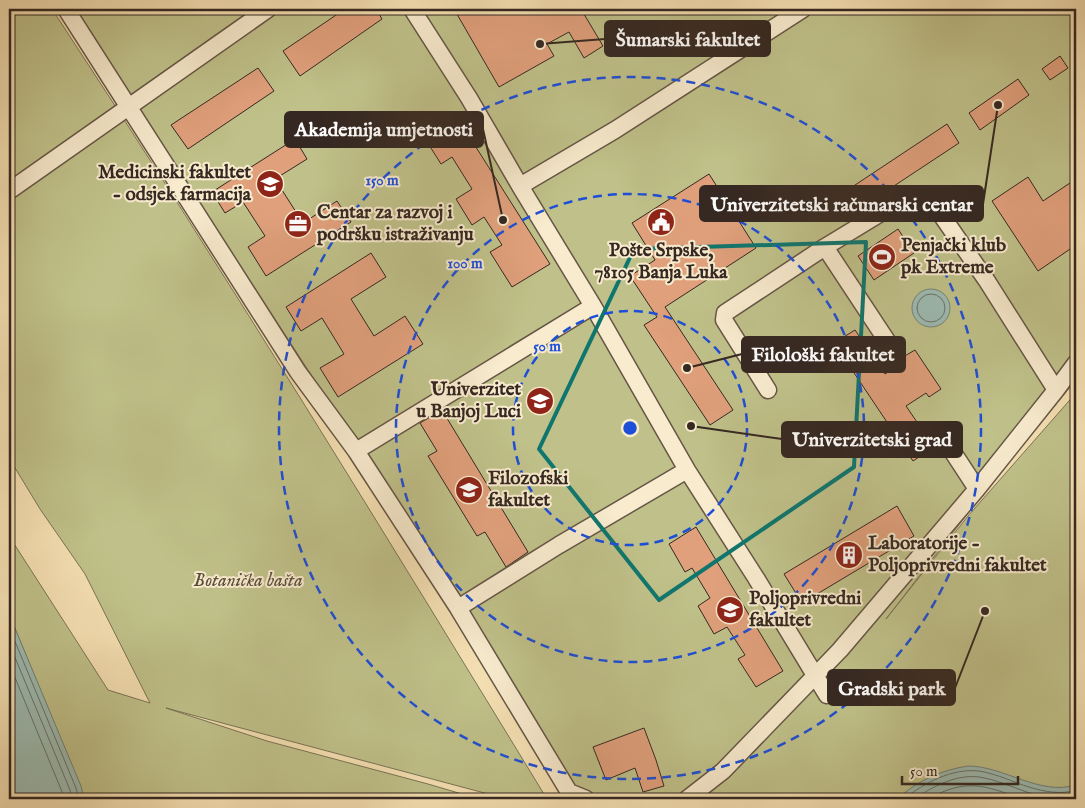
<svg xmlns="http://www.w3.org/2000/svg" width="1085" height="808" font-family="'IM FELL English',serif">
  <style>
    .green { fill: #c0c18a; stroke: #7a7456 }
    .water { fill: #9dbcb3; stroke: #738179 }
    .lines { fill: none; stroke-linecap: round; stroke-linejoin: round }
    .shore { stroke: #69726a; stroke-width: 1 }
    .building { fill: #e0a07c; stroke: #352822 }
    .minor-casing { stroke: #655646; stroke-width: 19 }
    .minor { stroke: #f8ebce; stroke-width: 16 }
    .marked { fill: none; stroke: #0f766e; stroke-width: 4; stroke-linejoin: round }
    .ring { fill: none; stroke: #1d4ed8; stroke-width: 2.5; stroke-dasharray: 9 6 }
    .labels { text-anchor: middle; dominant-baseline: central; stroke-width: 4; stroke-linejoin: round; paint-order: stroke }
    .poi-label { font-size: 19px; font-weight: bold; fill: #352822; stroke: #f8ebce; text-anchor: start }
    .park-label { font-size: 19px; font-style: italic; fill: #584e3c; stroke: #f8ebce }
    .centre { fill: #1d4ed8; stroke: #f8ebce; stroke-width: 2.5 }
    .ring-label { font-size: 15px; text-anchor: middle; font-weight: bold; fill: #1d4ed8; stroke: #f8ebce; stroke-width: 4; stroke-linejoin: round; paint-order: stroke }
    .leader { fill: none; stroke: #352822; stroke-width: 2 }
    .callout-dot { fill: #352822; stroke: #f8ebce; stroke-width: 2 }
    .callout { fill: #352822; stroke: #352822; stroke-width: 2 }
    .callout-label { font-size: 20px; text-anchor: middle; font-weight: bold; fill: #fff }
  </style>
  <rect width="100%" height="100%" fill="#f5e0b3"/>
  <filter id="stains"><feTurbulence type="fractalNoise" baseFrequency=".004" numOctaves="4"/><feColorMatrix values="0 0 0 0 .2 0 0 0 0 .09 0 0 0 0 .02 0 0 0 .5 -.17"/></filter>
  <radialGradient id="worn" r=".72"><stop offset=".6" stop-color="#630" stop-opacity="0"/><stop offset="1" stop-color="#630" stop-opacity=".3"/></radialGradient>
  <path class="green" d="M9 9H52C223 269 385 534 547 799H507L166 708 267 741 428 784 479 799H85L9 614V536L108 690 150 703 85 574 40 509 9 458Z
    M74 9H1076V380L999 473 886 619 968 516 1076 393V799H578L527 708Z"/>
  <path class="water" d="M912 308a19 19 0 1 1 38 0a19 19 0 1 1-38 0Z
    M9 614 81 786 84 799H9Z
    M968 766C1004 766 1039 796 1076 785V799H897C917 781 941 770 968 766Z"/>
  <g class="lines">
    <path class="shore" d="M917 308a14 14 0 1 1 28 0a14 14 0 1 1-28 0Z
      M9 627 76 788 79 799
      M9 643 70 790 72 799
      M9 663 65 799
      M904 799C924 783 952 768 979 771 992 773 1007 779 1020 784 1037 790 1058 796 1076 790
      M914 799C932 787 956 774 979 777 1012 782 1042 806 1076 796
      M928 799C966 778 984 785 1022 799"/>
  </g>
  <path class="building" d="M345 9H376L382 19 300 76 283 51Z
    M454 9H581L603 46 584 58 569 32 547 44 554 56 499 87Z
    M1060 56 1068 68 1050 80 1042 69Z
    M258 68 274 91 188 149 171 125Z
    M1018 79 1029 95 980 130 969 113Z
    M455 114 550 264 512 287 490 252 502 245 484 217 472 225 456 199 472 189 452 157 441 164 422 134Z
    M947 124 959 143 853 213 840 195Z
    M295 139 307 159 275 179 303 223 337 201 351 222 266 276 248 247 265 236 243 202 225 213 212 192Z
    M709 174 756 248 665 307 733 410 710 425 644 325 657 317 630 276 655 260 632 223Z
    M1028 177 1043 201 1076 179V245L1038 271 992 201Z
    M898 229 914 253 874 280 858 256Z
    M371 253 386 277 351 299 374 336 405 316 423 344 338 397 320 368 344 354 322 318 301 331 286 307Z
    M855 330 885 374 906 361 903 357 915 350 941 389 929 397 926 393 906 406 934 447 913 461 834 343Z
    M442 410 528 552 506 567 485 532 477 536 428 456 437 451 420 423Z
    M897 506 914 536 802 603 784 574Z
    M696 527 783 671 756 687 738 659 745 655 727 627 714 634 698 606 710 598 692 568 685 572 669 544Z
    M644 728 656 760 664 786 643 792 635 768 606 780 593 747Z"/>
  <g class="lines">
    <g class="minor-casing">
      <path id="minor" d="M66 9 298 372 356 451 458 608 569 792 586 799
        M412 9 469 98 520 186
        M803 9 615 130 520 186 593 306 687 470 756 578 827 695
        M9 191 268 9
        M887 341 825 247 904 199 916 198 928 204 942 216 987 281 1056 390 977 489
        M768 390 724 320 725 313 825 247
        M1056 390 1076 363
        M356 451 593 306
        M458 608 559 545 687 470
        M687 799 723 771 840 650 977 489 941 434"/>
    </g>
    <use href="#minor" class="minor"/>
  </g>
  <path class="marked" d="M866 242 854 467 659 600 539 449 634 249Z"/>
  <g class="ring">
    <circle cx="630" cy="428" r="117"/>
    <circle cx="630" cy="428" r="234"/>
    <circle cx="630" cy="428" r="351"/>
  </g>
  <defs>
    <g id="university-disc" transform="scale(1.4375)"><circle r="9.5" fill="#8f2418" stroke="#f8ebce"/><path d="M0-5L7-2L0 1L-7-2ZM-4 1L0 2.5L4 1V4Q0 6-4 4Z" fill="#fff"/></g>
    <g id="civic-disc" transform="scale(1.4375)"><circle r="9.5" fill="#8f2418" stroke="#f8ebce"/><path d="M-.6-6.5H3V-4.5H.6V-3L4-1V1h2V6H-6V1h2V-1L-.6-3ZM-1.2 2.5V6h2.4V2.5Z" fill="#fff"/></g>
    <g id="office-disc" transform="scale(1.4375)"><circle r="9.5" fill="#8f2418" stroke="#f8ebce"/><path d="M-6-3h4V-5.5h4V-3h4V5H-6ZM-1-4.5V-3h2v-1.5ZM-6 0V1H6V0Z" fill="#fff"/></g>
    <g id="stadium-disc" transform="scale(1.4375)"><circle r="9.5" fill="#8f2418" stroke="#f8ebce"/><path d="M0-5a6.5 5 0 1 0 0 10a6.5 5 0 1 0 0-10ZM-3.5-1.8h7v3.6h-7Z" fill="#fff"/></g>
    <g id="building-disc" transform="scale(1.4375)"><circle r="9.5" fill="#8f2418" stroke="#f8ebce"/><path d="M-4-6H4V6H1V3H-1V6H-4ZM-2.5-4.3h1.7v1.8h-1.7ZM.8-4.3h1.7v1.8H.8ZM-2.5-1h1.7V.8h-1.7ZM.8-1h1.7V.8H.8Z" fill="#fff"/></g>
  </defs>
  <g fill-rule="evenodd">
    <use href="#university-disc" x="270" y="184"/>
    <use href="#civic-disc" x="661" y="222"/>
    <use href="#office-disc" x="298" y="224"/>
    <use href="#stadium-disc" x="882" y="257"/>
    <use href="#university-disc" x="540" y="401"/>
    <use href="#university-disc" x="469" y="490"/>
    <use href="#building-disc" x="849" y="555"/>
    <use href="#university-disc" x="730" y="610"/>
  </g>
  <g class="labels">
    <g class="poi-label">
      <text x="251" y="173" text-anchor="end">Medicinski fakultet<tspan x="251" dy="22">- odsjek farmacija</tspan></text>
      <text x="317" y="213">Centar za razvoj i<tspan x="317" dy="22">podršku istraživanju</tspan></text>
      <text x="901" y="246">Penjački klub<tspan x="901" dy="22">pk Extreme</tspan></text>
      <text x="661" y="251" text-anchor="middle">Pošte Srpske,<tspan x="661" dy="22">78105 Banja Luka</tspan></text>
      <text x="521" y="390" text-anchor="end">Univerzitet<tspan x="521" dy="22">u Banjoj Luci</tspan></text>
      <text x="488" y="479">Filozofski<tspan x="488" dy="22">fakultet</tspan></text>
      <text x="868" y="544">Laboratorije -<tspan x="868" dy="22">Poljoprivredni fakultet</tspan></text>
      <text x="749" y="599">Poljoprivredni<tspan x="749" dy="22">fakultet</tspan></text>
    </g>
    <g class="park-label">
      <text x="248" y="581">Botanička bašta</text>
    </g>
  </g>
  <circle cx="630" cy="428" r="8" class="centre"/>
  <g class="ring-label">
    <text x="382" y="185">150 m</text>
    <text x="465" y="268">100 m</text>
    <text x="547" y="351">50 m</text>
  </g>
  <path class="leader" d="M540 44L605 39M503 220L483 129M998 105L983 204M687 368L742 354M691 426L782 439M985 611L955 688"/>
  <g class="callout-dot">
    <circle cx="540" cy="44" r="5"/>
    <circle cx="503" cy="220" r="5"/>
    <circle cx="998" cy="105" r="5"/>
    <circle cx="687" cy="368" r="5"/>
    <circle cx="691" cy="426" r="5"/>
    <circle cx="985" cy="611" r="5"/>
  </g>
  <g class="callout">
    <rect x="605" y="21" width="165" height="35" rx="5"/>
    <rect x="285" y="112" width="198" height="35" rx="5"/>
    <rect x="700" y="186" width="283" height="35" rx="5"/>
    <rect x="742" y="337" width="163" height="35" rx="5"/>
    <rect x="782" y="422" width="180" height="35" rx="5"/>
    <rect x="828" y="670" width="127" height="35" rx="5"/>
  </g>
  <g class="callout-label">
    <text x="688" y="46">Šumarski fakultet</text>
    <text x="384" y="136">Akademija umjetnosti</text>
    <text x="842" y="211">Univerzitetski računarski centar</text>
    <text x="823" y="361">Filološki fakultet</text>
    <text x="872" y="446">Univerzitetski grad</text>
    <text x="892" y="695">Gradski park</text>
  </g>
  <rect width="1085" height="808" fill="none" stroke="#f5e0b3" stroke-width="30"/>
  <rect x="10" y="10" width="1065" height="788" fill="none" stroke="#352822" stroke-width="2.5"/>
  <rect x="15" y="15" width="1055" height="778" fill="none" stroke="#352822"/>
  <path d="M902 776v8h116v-8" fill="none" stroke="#352822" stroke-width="2.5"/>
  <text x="910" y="776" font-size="15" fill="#352822" stroke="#f8ebce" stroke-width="4" paint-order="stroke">50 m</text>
  <rect width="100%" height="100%" filter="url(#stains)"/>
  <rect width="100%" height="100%" fill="url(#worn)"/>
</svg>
